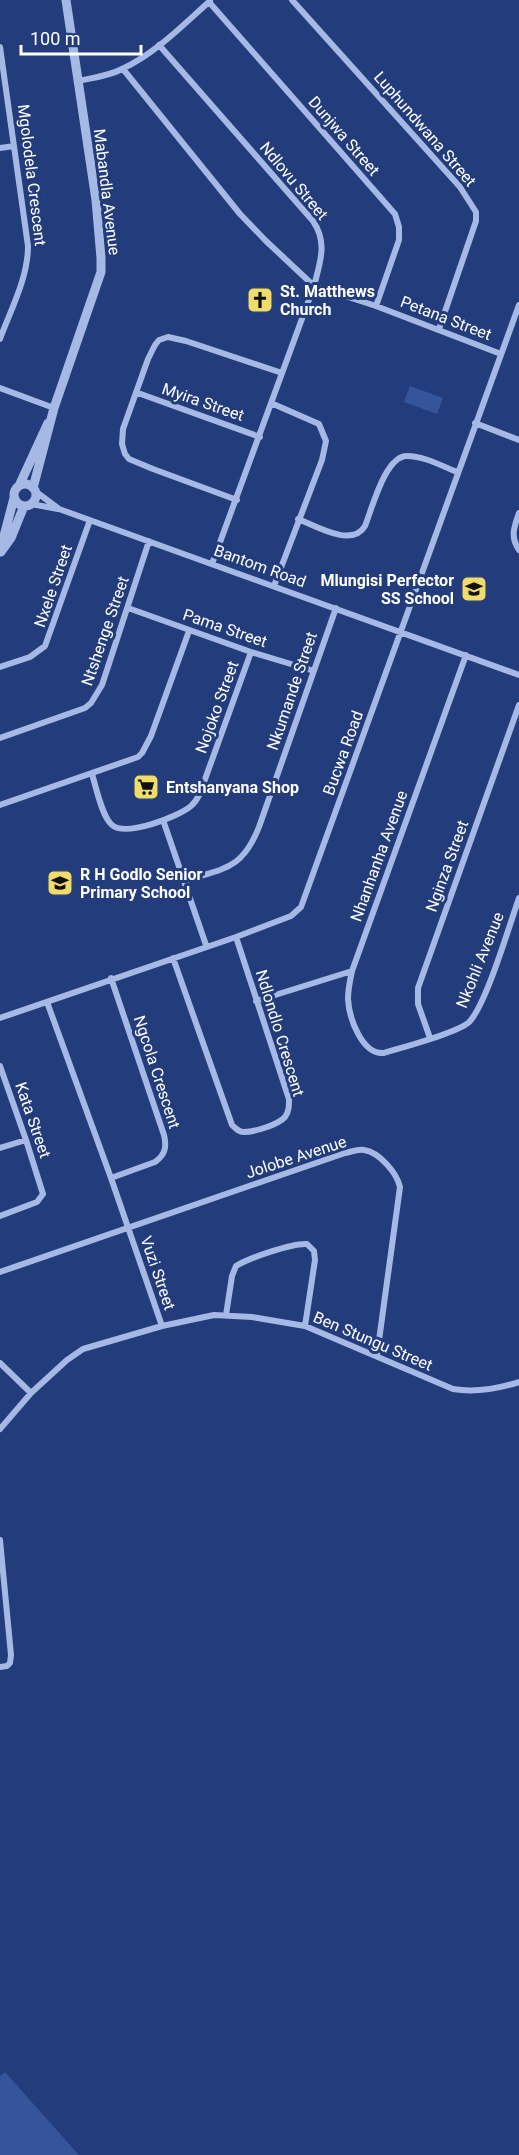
<svg xmlns="http://www.w3.org/2000/svg" width="519" height="2155" font-family="Roboto,sans-serif">
  <style>
    .green { fill: #365499 }
    .lines { fill: none; stroke-linecap: round; stroke-linejoin: round }
    .minor { stroke: #a6b9e5; stroke-width: 6 }
    .tertiary { stroke: #a6b9e5; stroke-width: 9 }
    .labels { text-anchor: middle; dominant-baseline: central; stroke-width: 6; stroke-linejoin: round; paint-order: stroke }
    .street-label { font-size: 16px; fill: #fff; stroke: #233c7c }
    .poi-label { font-size: 16px; font-weight: bold; fill: #fff; stroke: #233c7c; text-anchor: start }
  </style>
  <rect width="100%" height="100%" fill="#233c7c"/>
  <path class="green" d="M410 386 443 398 437 414 404 402Z
    M5 2072 79 2155H0V2076Z"/>
  <g class="lines">
    <path class="minor" d="M292 0 460 187 476 212V221L439 329
      M209 2 395 214 399 227V240L376 306
      M159 45 313 221C328 243 320 262 314 286L212 564
      M0 47 28 246C28 278 11 309 0 339
      M123 69 240 214 266 241 314 286 376 306 501 354
      M78 81C92 78 109 76 122 69 155 54 184 24 210 1
      M0 148 14 146
      M0 388 54 408
      M138 393 260 437
      M271 403 319 424 326 441 322 460 274 586
      M475 423 519 440
      M35 491 59 509 519 675
      M237 500 153 469 129 459 125 454 122 444 123 429 148 359 155 345 159 340 168 337 186 341 282 373
      M31 504 58 509
      M519 513C514 527 510 537 519 550
      M298 519C316 526 352 548 365 526 372 509 385 456 407 456 424 456 442 466 457 472
      M128 608 251 652 314 671
      M466 655 352 971C350 980 348 989 348 999 349 1018 362 1055 384 1053 403 1047 454 1034 468 1023 485 1009 510 923 519 898
      M0 667 30 657 45 646 90 520
      M0 738 85 708 91 703 102 685 149 541
      M92 774C96 787 102 817 112 825 126 837 178 817 191 806 198 800 201 791 204 782L251 652
      M0 805 138 757 142 753 151 736 189 631
      M163 820 206 945
      M184 881C224 868 242 870 259 827L336 608
      M173 958 232 1125C236 1129 239 1132 244 1132 254 1132 278 1125 285 1117 289 1112 289 1106 289 1099L236 937
      M111 978 164 1135C167 1147 165 1155 155 1162L111 1178
      M256 1001 352 971
      M47 1002 111 1178 162 1326
      M0 1018 236 937 291 916 301 907 519 305
      M430 1038 418 1004V988L519 705
      M0 1066 26 1140 43 1194 37 1202 0 1216
      M0 1148 26 1140
      M0 1272 345 1153C350 1152 359 1149 364 1150 379 1152 397 1173 400 1187L377 1355
      M226 1315 232 1276 236 1266C249 1258 292 1243 307 1244L314 1251 315 1260 305 1326
      M0 1363 31 1393
      M0 1429 31 1393 67 1360 83 1349 162 1326 214 1315 252 1317 305 1326 453 1389C476 1393 497 1389 519 1382
      M0 1540 11 1655 10 1663 7 1666 0 1667"/>
    <path class="tertiary" d="M14 495a11 11 0 1 1 22 0a11 11 0 1 1-22 0Z
      M19 486 48 423
      M33 488 54 408 101 272V258L96 200 66 0
      M0 551 14 498
      M1 552 11 538 24 506"/>
  </g>
  <defs>
    <g id="church-square" transform="scale(1.35)"><rect x="-9" y="-9" width="18" height="18" rx="4" fill="#f0dd69" stroke="#233c7c"/><path d="M-1.2-6h2.4v3.5h3.3v2.4h-3.3V6h-2.4V-.1h-3.3v-2.4h3.3Z" fill="#111"/></g>
    <g id="school-square" transform="scale(1.35)"><rect x="-9" y="-9" width="18" height="18" rx="4" fill="#f0dd69" stroke="#233c7c"/><path d="M0-5L7-2L0 1L-7-2ZM-4 1L0 2.5L4 1V4Q0 6-4 4Z" fill="#111"/></g>
    <g id="supermarket-square" transform="scale(1.35)"><rect x="-9" y="-9" width="18" height="18" rx="4" fill="#f0dd69" stroke="#233c7c"/><path d="M-6-5.5h2.5l.6 2H6L4.5 2H-2.5L-4.4-4H-6ZM-1.5 3.2a1.3 1.3 0 1 0 .1 0ZM3 3.2a1.3 1.3 0 1 0 .1 0Z" fill="#111"/></g>
  </defs>
  <g fill-rule="evenodd">
    <use href="#church-square" x="260" y="300"/>
    <use href="#school-square" x="474" y="589"/>
    <use href="#supermarket-square" x="146" y="787"/>
    <use href="#school-square" x="60" y="883"/>
  </g>
  <g class="labels">
    <g class="street-label">
      <text transform="translate(425 129) rotate(49)">Luphundwana Street</text>
      <text transform="translate(344 136) rotate(49)">Dunjwa Street</text>
      <text transform="translate(32 175) rotate(83)">Mgolodela Crescent</text>
      <text transform="translate(294 181) rotate(50)">Ndlovu Street</text>
      <text transform="translate(107 192) rotate(83)">Mabandla Avenue</text>
      <text transform="translate(446 318) rotate(21)">Petana Street</text>
      <text transform="translate(203 402) rotate(19)">Myira Street</text>
      <text transform="translate(260 566) rotate(20)">Bantom Road</text>
      <text transform="translate(53 586) rotate(-71)">Nxele Street</text>
      <text transform="translate(225 628) rotate(19)">Pama Street</text>
      <text transform="translate(105 631) rotate(-71)">Ntshenge Street</text>
      <text transform="translate(292 691) rotate(-71)">Nkumande Street</text>
      <text transform="translate(217 707) rotate(-70)">Nojoko Street</text>
      <text transform="translate(343 753) rotate(-70)">Bucwa Road</text>
      <text transform="translate(379 856) rotate(-70)">Nhanhanha Avenue</text>
      <text transform="translate(447 866) rotate(-70)">Nginza Street</text>
      <text transform="translate(480 960) rotate(-68)">Nkohli Avenue</text>
      <text transform="translate(280 1033) rotate(73)">Ndlondlo Crescent</text>
      <text transform="translate(157 1072) rotate(72)">Ngcola Crescent</text>
      <text transform="translate(33 1120) rotate(71)">Kata Street</text>
      <text transform="translate(296 1157) rotate(-18)">Jolobe Avenue</text>
      <text transform="translate(158 1273) rotate(71)">Vuzi Street</text>
      <text transform="translate(373 1341) rotate(23)">Ben Stungu Street</text>
    </g>
    <g class="poi-label">
      <text x="280" y="291">St. Matthews<tspan x="280" dy="18">Church</tspan></text>
      <text x="454" y="580" text-anchor="end">Mlungisi Perfector<tspan x="454" dy="18">SS School</tspan></text>
      <text x="166" y="787">Entshanyana Shop</text>
      <text x="80" y="874">R H Godlo Senior<tspan x="80" dy="18">Primary School</tspan></text>
    </g>
  </g>
  <path d="M21 45v9h120v-9" fill="none" stroke="#ffffff" stroke-width="3"/>
  <text x="30" y="45" font-size="18" fill="#ffffff" stroke="#233c7c" stroke-width="4.5" paint-order="stroke">100 m</text>
</svg>
